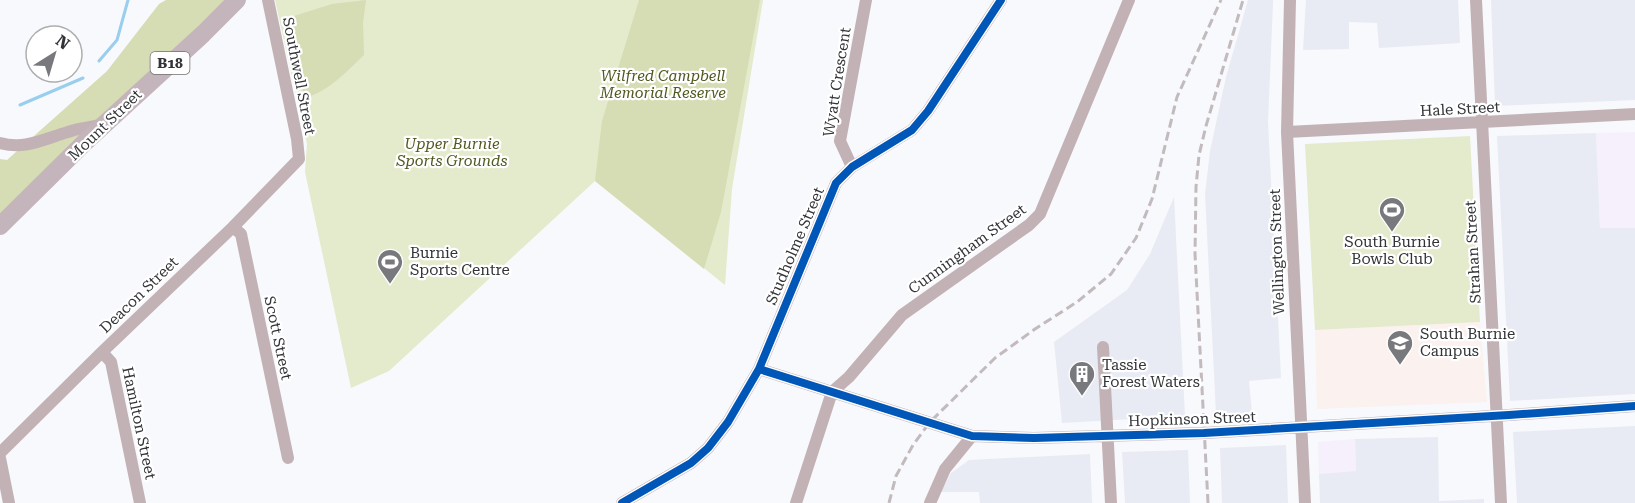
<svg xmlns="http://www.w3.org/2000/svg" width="1635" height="503" font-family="'Roboto Serif',serif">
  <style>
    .commercial { fill: #f6f0fd }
    .built { fill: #e9ebf4 }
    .education { fill: #fbf1ee }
    .green { fill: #e4eacc }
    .forest { fill: #d6dcb3 }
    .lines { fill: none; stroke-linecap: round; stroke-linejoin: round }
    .stream { stroke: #99ceef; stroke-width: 3 }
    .minor { stroke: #c3b2b5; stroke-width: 12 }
    .highway { stroke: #c4b4bb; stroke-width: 18 }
    .rail { stroke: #c2babd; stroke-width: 3; stroke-dasharray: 9 4.5; stroke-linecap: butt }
    .cycleway-casing { stroke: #fff; stroke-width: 11 }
    .cycleway { stroke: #0057b8; stroke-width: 8 }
    .labels { text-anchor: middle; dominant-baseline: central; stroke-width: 4.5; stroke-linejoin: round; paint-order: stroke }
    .shield { fill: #fff; stroke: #707174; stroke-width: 1.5 }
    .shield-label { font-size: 14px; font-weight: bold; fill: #333438 }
    .street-label { font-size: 15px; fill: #333438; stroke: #fff }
    .park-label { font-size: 15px; font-style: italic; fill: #51571f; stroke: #fff }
    .poi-label { font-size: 15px; fill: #333438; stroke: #fff; text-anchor: start }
  </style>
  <rect width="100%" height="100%" fill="#f8f9fc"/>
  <path class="commercial" d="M1635 132V228L1600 229 1596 133Z
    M1355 439 1356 472 1319 474 1318 442Z"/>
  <path class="built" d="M1248 0H1273V3L1268 122 1281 378 1249 381 1252 413 1216 414 1205 194 1210 151 1226 77Z
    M1306 0H1458L1460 43 1379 48 1377 23 1349 22V49L1303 50Z
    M1491 0H1635V100L1495 106Z
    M1596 133 1600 228H1635V394L1510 401 1497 136Z
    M1174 197 1185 416 1062 423 1054 342 1127 290 1150 254Z
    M1635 426V503H1517L1513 432Z
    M1438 437 1439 501 1484 499V503H1320L1319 474 1356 471 1355 439Z
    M1286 445 1288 503H1222L1220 448Z
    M1188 450 1190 503H1125L1122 452Z
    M1090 454 1092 503H980L979 492H941L951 473 969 460Z"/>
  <path class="education" d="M1480 322 1487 402 1317 409 1315 330Z"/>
  <path class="green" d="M275 0H763L732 189 725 285 595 181 389 371 351 388 305 172 307 144Z
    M1470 136 1480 322 1315 330 1305 144Z"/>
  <path class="forest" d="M166 0H237L0 226V159L7 160 107 71 159 4Z
    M366 0 363 23 364 55C345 73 331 89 306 98 299 87 290 39 291 25 291 22 293 18 294 16L332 4Z
    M639 0H760L721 212 704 269 595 181 602 121Z"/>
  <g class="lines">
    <path class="stream" d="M99 61 117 40 128 0
      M20 105 83 78"/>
    <path class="minor" d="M1290 0 1287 132 1305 503
      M1476 0 1501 503
      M1287 132 1635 114
      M0 143C25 150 44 139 68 132 79 128 90 127 101 125
      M852 167 840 141 866 0
      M233 227 241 234 288 458
      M1103 347 1111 503
      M102 352 111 362 140 503
      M759 369 972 436 1034 438 1204 433 1509 415 1635 406
      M0 453 102 352 233 227 299 159 297 139 268 0
      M0 458 9 503
      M622 503 691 463 708 448 728 422 759 369 836 183 852 167 912 130 928 111 1001 0
      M796 503 832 392 849 377 902 315 1029 225 1040 214 1129 0
      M930 503 945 469 972 436"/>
    <path class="highway" d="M0 226 84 143 203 34 237 0"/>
    <path class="rail" d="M889 503 896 476 913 445 930 422 995 358 1035 329 1077 302 1111 274 1136 238 1152 199 1177 97 1221 0
      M1208 503 1195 254 1196 187 1199 155 1206 126 1243 0"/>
    <g class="cycleway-casing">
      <path id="cycleway" d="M759 369 972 436 1034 438 1204 433 1509 415 1635 406
        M622 503 691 463 708 448 728 422 759 369 836 183 852 167 912 130 928 111 1001 0"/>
    </g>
    <use href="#cycleway" class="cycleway"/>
  </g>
  <defs>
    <g id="stadium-pin" transform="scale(1.35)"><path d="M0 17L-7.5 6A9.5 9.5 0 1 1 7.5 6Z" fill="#78797d" stroke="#fff"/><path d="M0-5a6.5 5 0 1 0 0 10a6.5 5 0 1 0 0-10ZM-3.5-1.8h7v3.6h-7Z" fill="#fff"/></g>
    <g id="university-pin" transform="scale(1.35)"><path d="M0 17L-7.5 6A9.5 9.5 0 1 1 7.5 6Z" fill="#78797d" stroke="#fff"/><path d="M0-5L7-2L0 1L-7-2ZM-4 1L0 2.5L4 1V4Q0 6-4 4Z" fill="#fff"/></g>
    <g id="building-pin" transform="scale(1.35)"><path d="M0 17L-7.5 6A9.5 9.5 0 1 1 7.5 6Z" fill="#78797d" stroke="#fff"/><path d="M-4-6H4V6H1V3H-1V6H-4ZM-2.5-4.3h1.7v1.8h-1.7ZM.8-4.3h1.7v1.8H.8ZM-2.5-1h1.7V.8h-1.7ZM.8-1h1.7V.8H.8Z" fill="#fff"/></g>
  </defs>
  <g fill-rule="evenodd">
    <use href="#stadium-pin" x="1392" y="210"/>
    <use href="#stadium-pin" x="390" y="262"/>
    <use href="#university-pin" x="1400" y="343"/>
    <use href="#building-pin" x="1082" y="374"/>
  </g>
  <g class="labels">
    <rect class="shield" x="150.5" y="52" width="39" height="22" rx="4.5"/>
    <g class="shield-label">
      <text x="170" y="63">B18</text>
    </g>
    <g class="street-label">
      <text transform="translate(299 76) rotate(79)">Southwell Street</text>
      <text transform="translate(837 82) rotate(-81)">Wyatt Crescent</text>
      <text transform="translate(1460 109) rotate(-3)">Hale Street</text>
      <text transform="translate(105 125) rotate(-44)">Mount Street</text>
      <text transform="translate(795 246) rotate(-67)">Studholme Street</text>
      <text transform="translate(967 249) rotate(-36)">Cunningham Street</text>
      <text transform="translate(1277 252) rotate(-92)">Wellington Street</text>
      <text transform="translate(1473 252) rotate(-93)">Strahan Street</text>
      <text transform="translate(139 295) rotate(-44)">Deacon Street</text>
      <text transform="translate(278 338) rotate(78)">Scott Street</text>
      <text transform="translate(1192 419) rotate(-2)">Hopkinson Street</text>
      <text transform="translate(139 423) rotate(78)">Hamilton Street</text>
    </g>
    <g class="park-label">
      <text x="663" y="76">Wilfred Campbell<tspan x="663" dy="17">Memorial Reserve</tspan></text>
      <text x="452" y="144">Upper Burnie<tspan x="452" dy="17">Sports Grounds</tspan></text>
    </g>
    <g class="poi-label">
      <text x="1392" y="242" text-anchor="middle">South Burnie<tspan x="1392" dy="17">Bowls Club</tspan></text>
      <text x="410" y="253">Burnie<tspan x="410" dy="17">Sports Centre</tspan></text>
      <text x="1420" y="334">South Burnie<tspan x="1420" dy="17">Campus</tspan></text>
      <text x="1102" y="365">Tassie<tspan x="1102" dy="17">Forest Waters</tspan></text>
    </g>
  </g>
  <g transform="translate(54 54) rotate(37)"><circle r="28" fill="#ffffff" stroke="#adaeaf" stroke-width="1.5"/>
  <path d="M0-4.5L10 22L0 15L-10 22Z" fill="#78797d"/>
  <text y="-9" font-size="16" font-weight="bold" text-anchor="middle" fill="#333438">N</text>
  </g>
</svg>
